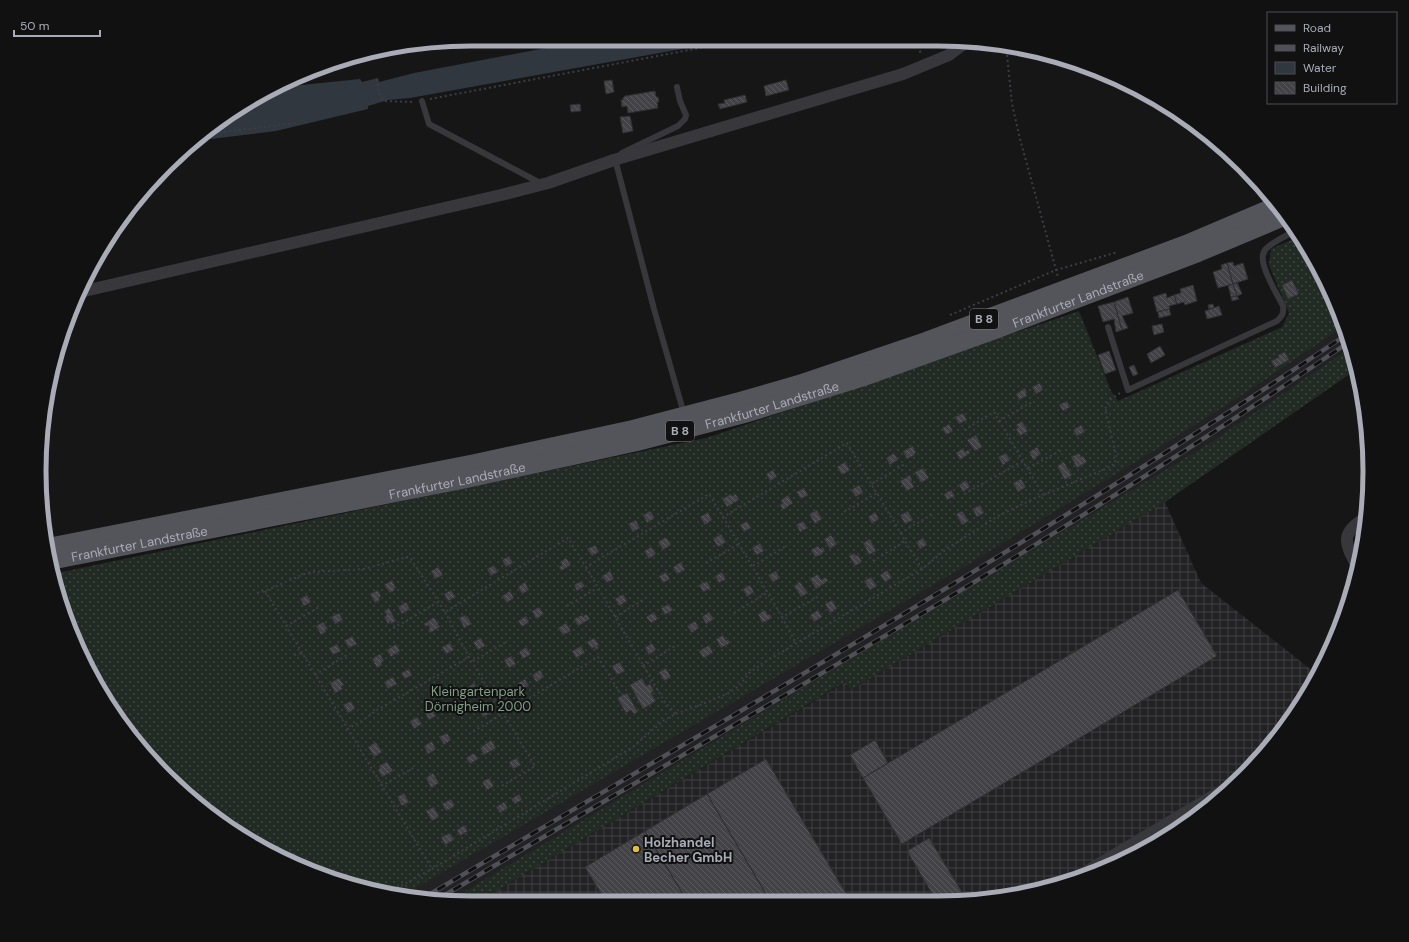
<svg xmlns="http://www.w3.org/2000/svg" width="1409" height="942" font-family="'DM Sans',sans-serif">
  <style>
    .built { fill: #222224 }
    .industrial { fill: url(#industrial-grid) }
    .grass { fill: url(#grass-dots) }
    .water { fill: #30373f }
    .building { fill: url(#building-back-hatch); stroke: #303033 }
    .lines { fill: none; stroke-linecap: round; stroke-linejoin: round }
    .path { stroke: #3d3e43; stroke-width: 2; stroke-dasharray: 2 3; stroke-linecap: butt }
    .lane { stroke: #37373c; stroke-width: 6 }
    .street { stroke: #37373c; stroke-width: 12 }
    .primary { stroke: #54545b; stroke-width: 18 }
    .rail-casing { stroke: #505157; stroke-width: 4.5 }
    .rail { stroke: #111112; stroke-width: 3; stroke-dasharray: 9; stroke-linecap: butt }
    .poi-dot { fill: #e0bf45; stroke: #111112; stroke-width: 1.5 }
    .labels { text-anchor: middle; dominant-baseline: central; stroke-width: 4; stroke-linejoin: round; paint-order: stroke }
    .shield { fill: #111112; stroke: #7b7e85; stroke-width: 1 }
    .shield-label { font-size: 12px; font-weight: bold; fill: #a9acb6 }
    .street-label { font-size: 13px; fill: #a9acb6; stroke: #111112 }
    .park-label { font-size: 13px; fill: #829f87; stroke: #111112 }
    .poi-label { font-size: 13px; font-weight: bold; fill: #a9acb6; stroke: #111112; text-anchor: start }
    .rim { fill: none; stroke: #a9acb6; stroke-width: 5 }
  </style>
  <defs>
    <pattern id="industrial-grid" width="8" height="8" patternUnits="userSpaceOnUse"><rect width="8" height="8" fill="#222224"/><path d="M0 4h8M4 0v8" fill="none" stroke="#3f3f42"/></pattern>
    <pattern id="grass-dots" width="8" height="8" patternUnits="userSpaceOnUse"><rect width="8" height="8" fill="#222a24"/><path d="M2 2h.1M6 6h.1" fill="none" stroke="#3f4642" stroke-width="1.8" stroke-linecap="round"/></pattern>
    <pattern id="building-back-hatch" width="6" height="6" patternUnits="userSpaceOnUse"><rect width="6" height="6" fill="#434347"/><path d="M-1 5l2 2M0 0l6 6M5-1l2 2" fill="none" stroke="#5b5b5f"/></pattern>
  </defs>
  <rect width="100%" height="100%" fill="#161617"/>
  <path class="built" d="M1343 327 1351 347 1208 444 975 585 452 899H414L402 896 1256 386Z"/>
  <path class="industrial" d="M1165 502 1201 583 1318 675 1312 687 1263 756 1201 814 1129 859 1050 888 966 902 481 900 846 682 851 690Z"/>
  <path class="grass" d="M1298 237 1326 280 1343 327 1256 386 1160 447 962 568 402 896 332 880 280 859 186 796 146 756 97 687 54 583 52 574 706 438 1079 311 1111 391 1118 401 1282 327 1289 313 1269 265 1271 249Z
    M1351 347 1355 359 1357 369 1165 502 851 690 845 682 481 900 452 899 1208 444Z"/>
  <path class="water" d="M414 43H430L357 56Z
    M572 43H715L410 98 388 100 368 106V109L276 131 195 141 231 112 282 87 360 79 362 82 378 78 379 82 414 73Z"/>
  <path class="building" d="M912 43H929L914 47Z
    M612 80 614 92 606 94 604 81Z
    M786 80 789 90 766 96 764 86Z
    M655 91 656 97H658L659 102H657L658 108 628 113 627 106 622 107 621 100H623V98L625 96Z
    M745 95 747 102 720 109 718 104 725 103 724 100Z
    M580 104 581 111 571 112 570 105Z
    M630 116 633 131 623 133 620 117Z
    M1233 262 1234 266 1243 263 1248 279 1233 284 1227 263Z
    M1227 263 1233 284 1218 288 1213 272 1222 269 1221 265Z
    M1292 280 1299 294 1288 299 1282 285Z
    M1237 282 1242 294 1237 296 1233 284Z
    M1233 284 1237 296 1231 297 1228 285Z
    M1193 285 1197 301 1185 305 1184 302 1177 304 1174 295 1181 293 1180 289Z
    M1166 293 1167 298 1174 295 1177 304 1169 306 1170 309 1157 312 1153 297Z
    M1237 296 1239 299 1232 301 1231 297Z
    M1128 297 1133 313 1122 316 1128 328 1122 330 1114 302Z
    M1114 302 1122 330 1116 332 1114 319 1103 322 1098 306Z
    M1213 304 1214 308 1209 309 1208 305Z
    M1219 306 1222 315 1207 319 1205 311Z
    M1169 309 1171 315 1159 318 1158 312Z
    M1162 324 1164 332 1154 335 1152 326Z
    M1160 346 1165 355 1151 363 1147 354Z
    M1109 351 1116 370 1105 374 1098 355Z
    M1285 352 1289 360 1275 368 1271 361 1279 357 1278 355Z
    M1134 365 1138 374 1133 376 1129 367Z
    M1040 383 1043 390 1036 394 1032 387Z
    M1025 388 1027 393 1026 394 1027 396 1019 400 1016 394Z
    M1067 401 1070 407 1063 411 1059 405Z
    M963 413 967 420 959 424 955 417Z
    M1022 421 1028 431 1020 436 1016 429 1018 428 1016 425Z
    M949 424 953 431 946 435 942 428Z
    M1081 425 1085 432 1077 436 1073 430Z
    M976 435 982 447 975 451 967 440Z
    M913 446 916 453 914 454 915 455 907 459 903 451Z
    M1037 447 1041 454 1036 457 1037 458 1033 460 1029 452Z
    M963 448 965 452 968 450 970 453 960 460 956 453Z
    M894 453 898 460 890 465 886 458Z
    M1006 453 1010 460 1003 465 998 457Z
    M1079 453 1081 457 1083 456 1087 462 1077 468 1071 457Z
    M845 462 850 470 842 475 837 467Z
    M1064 462 1072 475 1065 480 1057 466Z
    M923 468 929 478 921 483 915 472Z
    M773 470 777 477 770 481 766 474Z
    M910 475 912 480 911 481 914 487 907 491 900 481Z
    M1021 479 1026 487 1018 492 1013 483Z
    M966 480 970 487 963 492 959 485Z
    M859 485 863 492 856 497 851 490Z
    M804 488 808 495 801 499 796 492Z
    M951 490 955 496 947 500 944 494Z
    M731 494 732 496 736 494 739 500 727 507 722 499Z
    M788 495 793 503 783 510 780 505 783 503 781 500Z
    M980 505 984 513 977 517 972 509Z
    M817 510 822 519 815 524 809 514Z
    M650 511 655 518 647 523 643 515Z
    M908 511 913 520 905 524 900 515Z
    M962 511 969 521 962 525 956 514Z
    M708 512 712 520 705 525 700 517Z
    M875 512 879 519 872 524 868 517Z
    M636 520 640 528 633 532 628 524Z
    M747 521 751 528 744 532 740 525Z
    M803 521 808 528 800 532 796 525Z
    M721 534 726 542 718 547 713 539Z
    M831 535 837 544 830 549 824 539Z
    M666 537 671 545 663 550 658 542Z
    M923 538 927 545 920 549 916 542Z
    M870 539 876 551 869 555 863 543Z
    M760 543 764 551 757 555 752 548Z
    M595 545 599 552 592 556 587 549Z
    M818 546 820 549 823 547 825 551 822 553 823 554 815 557 811 550Z
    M651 547 656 554 649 559 644 551Z
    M854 553 856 556 858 555 862 562 855 566 849 556Z
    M509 556 513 563 506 567 502 560Z
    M566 558 571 565 561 571 559 567 562 565 560 562Z
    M681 562 685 570 677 574 673 567Z
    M494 565 498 572 491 576 487 569Z
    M438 567 443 575 435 579 431 571Z
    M887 570 892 578 885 582 880 575Z
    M610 571 614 579 607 583 602 576Z
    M776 571 780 578 773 582 768 575Z
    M666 572 670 579 663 583 659 576Z
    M722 572 726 579 719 583 715 576Z
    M818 574 821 580 826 577 828 581 816 589 810 579Z
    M871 577 877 586 870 590 864 581Z
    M392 580 396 588 394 589 395 590 390 593 384 585Z
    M581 581 585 586 577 591 574 585Z
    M707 581 711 588 703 592 699 585Z
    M525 582 529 590 522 594 518 587Z
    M800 582 808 593 801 597 794 586Z
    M750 585 754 592 747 597 743 589Z
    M378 590 381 596 379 598 380 600 375 603 370 594Z
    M451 590 456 597 448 601 444 594Z
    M1178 590 1217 656 902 844 863 778Z
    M510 591 514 598 507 603 502 596Z
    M623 594 627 601 619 606 615 599Z
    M307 595 311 602 304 606 300 599Z
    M832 600 837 609 830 613 825 604Z
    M406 602 410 609 402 614 398 607Z
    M669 604 673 610 665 615 661 608Z
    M539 607 544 614 536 619 532 611Z
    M389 608 396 621 391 624 390 622 388 624 384 617 387 615 384 611Z
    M765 610 768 615 770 614 772 618 762 623 758 614Z
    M818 610 822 617 814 622 810 615Z
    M654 612 658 619 651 623 646 617Z
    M709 612 714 619 706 624 702 617Z
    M339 613 343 620 335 624 331 617Z
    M586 614 590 619 578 626 574 619 582 615 583 617Z
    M465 615 466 617 467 616 472 624 464 628 459 618Z
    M526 616 529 622 522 627 518 621Z
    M434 617 440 627 430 633 428 630 430 628 428 625 425 627 424 624Z
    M695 621 699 628 692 633 687 626Z
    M323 622 328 629 325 630 326 632 321 635 316 626Z
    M566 623 571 631 563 635 558 628Z
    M723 635 726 641 728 639 730 643 721 648 716 639Z
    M352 636 357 644 349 648 344 641Z
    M481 638 485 646 478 650 473 642Z
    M594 638 599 644 597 646 599 648 596 650 594 647 592 649 587 642Z
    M450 643 454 650 446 654 442 647Z
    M652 643 656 650 649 655 645 648Z
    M337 644 341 651 333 655 329 648Z
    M396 644 400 651 391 657 387 650Z
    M709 645 713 653 703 658 699 651Z
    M581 646 585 653 576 658 572 651Z
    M526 647 531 654 523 659 519 652Z
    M380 654 384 661 381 663 382 665 377 668 372 659Z
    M511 656 516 664 509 668 504 660Z
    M620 662 625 671 617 675 612 666Z
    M666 668 671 677 664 681 659 672Z
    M409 669 412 675 405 679 401 673Z
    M540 670 544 677 536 682 532 675Z
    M393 677 397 684 388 689 384 682Z
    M339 678 344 685 341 687 343 689 335 693 330 683Z
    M642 678 646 686 650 684 654 691 651 693 656 701 643 709 630 685Z
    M525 679 529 686 522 690 518 683Z
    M474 683 478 690 470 695 466 688Z
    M627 693 638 712 634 714 631 710 626 713 617 698Z
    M351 701 355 709 348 713 343 705Z
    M487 706 491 713 483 717 479 710Z
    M432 709 436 716 429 720 425 713Z
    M417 717 422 724 414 729 410 721Z
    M447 733 451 740 444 745 439 737Z
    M491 740 496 748 484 755 480 748Z
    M875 740 888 763 863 778 850 755Z
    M432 741 436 749 428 754 424 746Z
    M376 742 382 752 374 757 368 747Z
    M474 753 478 759 470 764 466 758Z
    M517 758 521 765 513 769 509 762Z
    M766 759 773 771 851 902 770 901 707 794Z
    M387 762 393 771 382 777 378 770 380 768 379 766Z
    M433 773 439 783 431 788 426 778Z
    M489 778 494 786 487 790 482 782Z
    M404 793 409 802 402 806 397 797Z
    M519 794 522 800 515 804 511 799Z
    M707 794 770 901H687L645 831Z
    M451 799 455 806 446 811 442 804Z
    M504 802 508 808 500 813 496 807Z
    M434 807 439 817 432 821 426 811Z
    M464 825 468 831 460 836 457 830Z
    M645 831 687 901 605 900 585 867Z
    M450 833 454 840 445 845 441 837Z
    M929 838 968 902H937L907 851Z
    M542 893 546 900H530Z"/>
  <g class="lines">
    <path class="path" d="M1006 45 1012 104 1020 139 1058 277
      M918 46 921 54
      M377 79 379 93 383 101 414 102
      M430 99 726 43
      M204 134 297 123
      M950 315 1056 270 1118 252
      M999 421 1034 401
      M964 430 994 412 1043 495
      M1028 468 1062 450
      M872 484 905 464
      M964 494 1023 461
      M844 512 877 493
      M723 517 782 617 819 596
      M900 533 933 514
      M873 561 905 541
      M706 563 739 544
      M753 566 786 546
      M586 567 657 689 664 701 676 714
      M265 591 432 869
      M257 593 265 591 302 575 311 572 364 569 407 557 411 559 445 612 568 538 586 567 709 494 723 517 847 443 922 569
      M567 606 597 588
      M445 612 469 657 535 766 500 787
      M734 613 768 592
      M615 617 649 596
      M782 617 796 643
      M286 626 319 607
      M389 631 438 602
      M294 655 302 653
      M473 661 508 641
      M643 666 675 646
      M315 675 347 655
      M347 729 362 721 377 710 469 657
      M469 734 598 657 620 693
      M381 786 415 767
      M388 893 432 869 633 747 664 720 676 714 710 701 729 693 739 686 749 673 763 663 922 569 945 550 998 516 1031 500 1103 470 1115 464 1116 454 1105 409 1111 399 1120 393"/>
    <path class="lane" d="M422 101 429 124 542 184
      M622 153 678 126 685 119 686 115 680 101 677 87
      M615 159 654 309 684 414
      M1108 327 1128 390 1277 321C1282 316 1284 314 1283 306 1277 294 1264 273 1263 261 1262 255 1264 250 1268 247 1276 240 1286 236 1295 231"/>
    <path class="street" d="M80 292 501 195 548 183 614 160 903 74 949 55 965 43
      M1357 566C1344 542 1340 533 1367 517
      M1074 879 1230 786"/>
    <g class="primary">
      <path d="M48 547 475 463 633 429 740 401 799 384 926 341 1186 244 1278 205"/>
      <path id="s1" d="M50 561 462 480 587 453 637 442 748 413 861 378 998 329 1198 253 1286 216"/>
    </g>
    <g class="rail-casing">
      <path id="rail" d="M422 899C732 715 1046 536 1346 335
        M438 899C744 718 1055 543 1349 342"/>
    </g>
    <use href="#rail" class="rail"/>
  </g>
  <circle class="poi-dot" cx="636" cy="849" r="4"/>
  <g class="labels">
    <g class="shield">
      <rect x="970" y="309" width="28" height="20" rx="3"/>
      <rect x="666" y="421" width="28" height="20" rx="3"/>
    </g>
    <g class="shield-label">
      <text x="984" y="319">B 8</text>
      <text x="680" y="431">B 8</text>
    </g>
    <g class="street-label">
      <text stroke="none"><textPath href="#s1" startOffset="1063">Frankfurter Landstraße</textPath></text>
      <text stroke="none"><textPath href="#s1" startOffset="739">Frankfurter Landstraße</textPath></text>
      <text stroke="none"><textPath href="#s1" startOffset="415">Frankfurter Landstraße</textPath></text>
      <text stroke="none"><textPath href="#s1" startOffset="91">Frankfurter Landstraße</textPath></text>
    </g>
    <g class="park-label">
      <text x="478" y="691">Kleingartenpark<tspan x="478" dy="15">Dörnigheim 2000</tspan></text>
    </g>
    <g class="poi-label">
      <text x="644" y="842">Holzhandel<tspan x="644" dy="15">Becher GmbH</tspan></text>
    </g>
  </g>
  <path d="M0 0H1409V942H0ZM471 46H938A425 425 0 0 1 1363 471V471A425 425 0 0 1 938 896H471A425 425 0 0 1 46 471V471A425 425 0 0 1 471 46Z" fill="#111112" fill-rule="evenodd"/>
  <path class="rim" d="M471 46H938A425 425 0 0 1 1363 471V471A425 425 0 0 1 938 896H471A425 425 0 0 1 46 471V471A425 425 0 0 1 471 46Z"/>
  <rect x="1267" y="12" width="130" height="92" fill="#111112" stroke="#4e4f54"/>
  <rect x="1275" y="25" width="20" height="6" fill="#54545b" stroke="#4e4f54"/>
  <text x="1303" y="32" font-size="12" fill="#a9acb6">Road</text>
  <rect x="1275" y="45" width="20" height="6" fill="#505157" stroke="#4e4f54"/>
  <text x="1303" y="52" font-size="12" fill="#a9acb6">Railway</text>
  <rect x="1275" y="62" width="20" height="12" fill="#30373f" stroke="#4e4f54"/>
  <text x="1303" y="72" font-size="12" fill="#a9acb6">Water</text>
  <rect x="1275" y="82" width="20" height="12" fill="url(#building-back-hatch)" stroke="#4e4f54"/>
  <text x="1303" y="92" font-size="12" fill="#a9acb6">Building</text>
  <path d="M14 30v6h86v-6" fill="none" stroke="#a9acb6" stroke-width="2"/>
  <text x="20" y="30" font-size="12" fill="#a9acb6" stroke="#111112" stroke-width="3" paint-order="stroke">50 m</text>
</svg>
